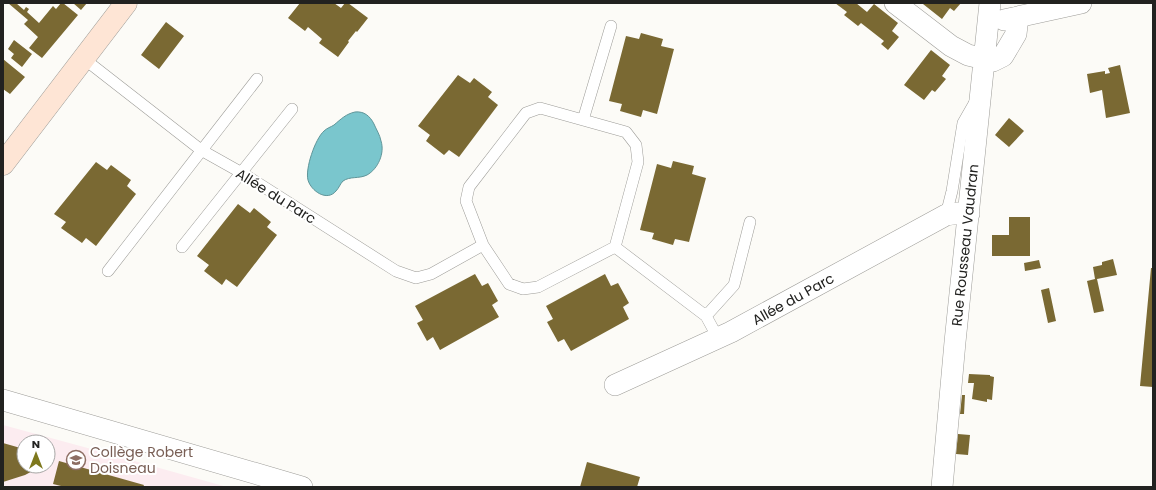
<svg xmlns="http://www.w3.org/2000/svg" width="1156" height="490" font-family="Poppins,sans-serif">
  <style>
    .education { fill: #fcecf0; fill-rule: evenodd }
    .water { fill: #7ac6cd; stroke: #609599 }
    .building { fill: #7a6933 }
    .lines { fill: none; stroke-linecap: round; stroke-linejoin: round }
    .lane-casing { stroke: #9d9c98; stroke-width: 12 }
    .street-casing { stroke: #9d9c98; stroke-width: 22 }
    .secondary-casing { stroke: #9d9c98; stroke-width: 23 }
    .lane { stroke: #fff; stroke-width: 11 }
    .street { stroke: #fff; stroke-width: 21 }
    .secondary { stroke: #fee5d5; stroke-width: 22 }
    .labels { text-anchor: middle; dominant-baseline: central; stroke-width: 4; stroke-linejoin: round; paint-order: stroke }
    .street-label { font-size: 14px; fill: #222220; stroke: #fff }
    .education-label { font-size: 14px; fill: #785e54; stroke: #fff; text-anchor: start }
  </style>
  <rect width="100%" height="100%" fill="#fcfbf7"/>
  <path class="education" d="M3 425 106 453 227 487H3ZM24 442H48V466H24Z"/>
  <path class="water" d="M355 112C364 111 370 116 374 124 376 129 380 135 381 141 385 153 378 169 367 175 359 179 350 176 343 181 340 184 339 188 336 191 327 202 311 191 308 180 305 169 315 139 324 131 327 128 331 127 334 125 341 119 346 114 355 112Z"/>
  <path class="building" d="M8 3H16L24 10 26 7 29 9 27 12 39 23 53 6 56 9 61 3H63L78 15 42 58 29 48 38 37 24 24 28 20Z
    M73 3H87L81 10Z
    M300 3H334L341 8 345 3H348L368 18 357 32 356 31 348 41 349 42 338 57 319 43 322 39 308 27 305 31 288 18Z
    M835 3H856L867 12 874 4 898 23 892 31 899 37 888 50 881 44 884 41 861 23 858 26 844 15 847 12Z
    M923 3H961L954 11 950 8 942 19 923 4Z
    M166 22 184 36 159 69 141 55Z
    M641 33 663 39 661 46 674 49 657 114 643 110 641 117 620 111 622 104 609 101 626 36 639 39Z
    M14 40 32 54 22 67 11 58 14 54 8 49Z
    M931 50 950 65 942 76 946 79 935 92 932 90 924 100 904 85Z
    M3 59 25 77 10 94 3 89Z
    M1120 65 1130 113 1106 118 1102 90 1090 93 1087 74 1105 71V74L1110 73 1108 68Z
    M458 75 470 83 474 78 492 92 488 97 498 105 459 157 449 150 444 155 426 141 430 135 418 126Z
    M1009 118 1024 131 1009 147 995 135Z
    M673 161 694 166 692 174 706 178 689 242 675 239 673 245 652 239 654 233 640 230 657 164 671 168Z
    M96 162 107 170 111 165 131 180 127 186 136 194 96 246 86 238 82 243 61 228 66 222 54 214Z
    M238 204 250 213 254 208 271 222 267 227 277 235 237 287 226 279 222 285 204 271 209 265 197 256Z
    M1009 217H1030V256H992V235H1009Z
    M1113 259 1117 275 1097 279 1104 311 1094 313 1087 281 1095 279 1093 267 1102 265V262Z
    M1039 260 1041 268 1025 271 1024 263Z
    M1151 268H1153V387L1140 386Z
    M475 274 482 286 488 283 498 301 492 305 499 317 440 350 433 337 427 341 417 323 423 320 415 306Z
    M605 274 611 286 618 283 629 303 623 307 629 319 571 351 564 339 558 342 547 322 553 319 546 306Z
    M1049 288 1056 321 1048 323 1041 290Z
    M969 374 990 375V376L994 377 992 400 987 399V402L972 399 974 383H968Z
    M962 395H965L964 414H960Z
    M958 434 970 435 968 455 956 454Z
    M3 443 24 449V466H42L25 475 3 482Z
    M59 461 144 485 143 487H65L53 484Z
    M587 462 640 477 637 487H580Z"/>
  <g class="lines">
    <g class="lane-casing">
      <path id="lane" d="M83 58 201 150 242 173 396 271 416 278 431 274 483 245
        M540 108 626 132 636 145 638 162 615 247 538 287 523 289 509 284 483 245 466 201 469 187 526 113Z
        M583 120 611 26
        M946 215 952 191 963 123 975 102
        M182 247 292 109
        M615 247 706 316 718 338
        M108 271 257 79
        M706 316 734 285 750 222"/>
    </g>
    <g class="street-casing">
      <path id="street" d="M895 3 951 46 968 55 993 61 1003 56 1016 34 1018 17
        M1004 20 1081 3
        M615 385 731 332 946 215 959 213 969 214
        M3 400 302 487
        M942 487 955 342 990 3"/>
    </g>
    <g class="secondary-casing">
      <path id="secondary" d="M3 164 126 3"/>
    </g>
    <use href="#lane" class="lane"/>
    <use href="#street" class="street"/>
    <use href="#secondary" class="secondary"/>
  </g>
  <defs>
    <g id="school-ring" transform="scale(1)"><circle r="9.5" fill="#fff" stroke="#8d6e63" stroke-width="1.5"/><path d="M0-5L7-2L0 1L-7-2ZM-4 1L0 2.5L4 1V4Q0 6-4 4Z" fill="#8d6e63"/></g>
  </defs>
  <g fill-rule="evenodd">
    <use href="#school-ring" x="76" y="460"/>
  </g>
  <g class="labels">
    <g class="street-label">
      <text transform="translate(276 196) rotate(32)">Allée du Parc</text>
      <text transform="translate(965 245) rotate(-84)">Rue Rousseau Vaudran</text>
      <text transform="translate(793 299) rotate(-29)">Allée du Parc</text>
    </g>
    <g class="education-label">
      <text x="90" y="452">Collège Robert<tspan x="90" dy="16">Doisneau</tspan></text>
    </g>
  </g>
  <rect width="1156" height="490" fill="none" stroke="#222220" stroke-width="8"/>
  <g transform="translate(36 454)"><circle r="19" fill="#ffffff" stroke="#a7a7a6"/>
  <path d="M0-3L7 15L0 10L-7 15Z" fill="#7e781d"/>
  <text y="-6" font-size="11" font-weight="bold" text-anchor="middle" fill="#222220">N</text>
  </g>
</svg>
